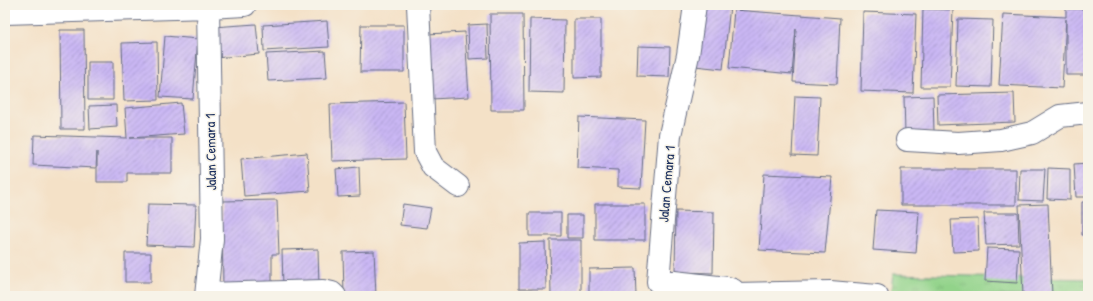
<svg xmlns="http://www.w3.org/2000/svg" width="1093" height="301" font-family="'Patrick Hand',sans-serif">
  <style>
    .grass { fill: url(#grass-tufts); stroke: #568174 }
    .building { fill: url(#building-hatch) }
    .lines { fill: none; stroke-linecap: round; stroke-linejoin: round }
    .street-casing { stroke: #676d83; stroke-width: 24 }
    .street { stroke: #fff; stroke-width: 22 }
    .labels { text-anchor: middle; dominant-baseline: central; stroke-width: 3; stroke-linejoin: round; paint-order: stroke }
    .street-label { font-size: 14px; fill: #1b2f5e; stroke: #f7f3e8 }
  </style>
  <defs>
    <pattern id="grass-tufts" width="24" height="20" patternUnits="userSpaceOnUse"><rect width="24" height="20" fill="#92d38a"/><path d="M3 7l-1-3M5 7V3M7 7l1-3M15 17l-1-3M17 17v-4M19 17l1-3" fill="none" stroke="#7db57a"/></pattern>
    <pattern id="building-hatch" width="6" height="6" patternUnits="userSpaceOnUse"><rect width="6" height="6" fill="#cab7f4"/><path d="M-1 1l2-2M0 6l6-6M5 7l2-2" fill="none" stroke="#a395c9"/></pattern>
  </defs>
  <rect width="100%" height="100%" fill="#f7f3e8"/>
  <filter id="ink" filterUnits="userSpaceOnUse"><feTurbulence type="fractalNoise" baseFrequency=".025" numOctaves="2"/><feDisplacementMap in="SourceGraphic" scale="8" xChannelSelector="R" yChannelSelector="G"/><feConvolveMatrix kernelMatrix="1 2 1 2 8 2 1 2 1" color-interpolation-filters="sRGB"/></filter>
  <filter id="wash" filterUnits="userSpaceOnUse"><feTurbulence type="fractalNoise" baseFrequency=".012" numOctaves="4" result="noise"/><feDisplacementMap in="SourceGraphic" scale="16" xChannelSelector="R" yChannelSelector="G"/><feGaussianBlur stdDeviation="0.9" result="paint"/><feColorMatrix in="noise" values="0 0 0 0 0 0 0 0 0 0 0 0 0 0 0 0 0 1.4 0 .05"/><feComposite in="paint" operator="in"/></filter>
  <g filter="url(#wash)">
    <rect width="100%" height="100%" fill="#f4e1c7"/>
    <path class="grass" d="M893 274 1088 279V296H890Z"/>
    <g id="blocks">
      <path class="building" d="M701 5 730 6 723 69 695 66Z
        M923 9 953 10 950 87H921Z
        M1066 9H1088V75H1066V19L1062 88 999 85 1003 14 1066 17Z
        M734 10 840 18 837 84 793 82 796 29 792 74 729 68Z
        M863 12 916 14 913 93 861 91Z
        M490 14H523L524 110H491Z
        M530 19 565 20 564 93 529 92Z
        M574 19H601V77L574 78Z
        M958 19 993 20 991 87 956 86Z
        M327 21 329 47 264 51 263 25Z
        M256 24 259 54 215 58 213 27Z
        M487 24 488 58 469 59 468 25Z
        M361 25H404V72H360Z
        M60 30H84L85 129H61Z
        M465 32 469 97 431 99 427 34Z
        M165 36 198 39 193 99 160 97Z
        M157 42 158 100 124 101 122 43Z
        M638 46 670 47 669 77 637 76Z
        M325 51 327 78 268 81 266 54Z
        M88 62H113V100H88Z
        M1014 93 1015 122 938 125 937 95Z
        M795 96 820 97 817 156 792 155Z
        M933 96 934 132 905 133 904 97Z
        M404 102 406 159 332 161 330 104Z
        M181 103 184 134 130 138H172V173H127V182H97V152L96 168 33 165 34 135 127 138 125 108Z
        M116 105 117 127 90 129 89 106Z
        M579 117 645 120 641 188 618 187V170L577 168Z
        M307 153 310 191 244 196 241 159Z
        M1088 163V197H1076L1074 164Z
        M359 167 360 196 338 197 336 169Z
        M1048 168 1070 169V200L1047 199Z
        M901 169H1016V205H901Z
        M1020 169H1045L1043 201 1019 200Z
        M764 174 832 177 825 253 759 250Z
        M277 200 279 254H272V290L223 291 222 201Z
        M1082 202H1088V235H1082Z
        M148 204 196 205 194 247 146 245Z
        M403 204 431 208 427 228 400 225Z
        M595 204H645V240H595Z
        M1048 204 1052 295 1023 296 1019 205Z
        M876 210 919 212 916 253 873 250Z
        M676 211 714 212 713 273 675 272Z
        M529 213H561V236H529Z
        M984 213H1018L1019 244 986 245Z
        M567 215H583V238H567Z
        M978 219 979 251 953 252 951 220Z
        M550 240H581V296H551Z
        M545 242 546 289H519V243Z
        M987 248 1019 249 1017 283 985 281Z
        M318 249 319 287H283L282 250Z
        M374 251 376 296H344L343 252Z
        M125 253H151V282H125Z
        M635 268 636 296H589V269Z
        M664 291 717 296H664Z"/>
    </g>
  </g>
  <g filter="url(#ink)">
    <use href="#blocks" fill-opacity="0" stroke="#676d83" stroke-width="1"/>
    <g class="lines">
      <g class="street-casing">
        <path id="street" d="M418 5 425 152 433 167 458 186
          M695 5 688 55 670 135 658 282H674L727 288 733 290 738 296
          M5 13 208 7 245 5
          M907 140 958 143 1001 140 1032 133 1060 116 1088 113
          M206 294 323 291 332 293 335 296
          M736 294 830 292 877 296
          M206 296 212 239 208 7"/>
      </g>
      <use href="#street" class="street"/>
    </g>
  </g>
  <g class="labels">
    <g class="street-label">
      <text transform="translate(210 152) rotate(-91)">Jalan Cemara 1</text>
      <text transform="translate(666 184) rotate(-85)">Jalan Cemara 1</text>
    </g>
  </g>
  <rect width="1093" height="301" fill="none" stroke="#f7f3e8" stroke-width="20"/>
</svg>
